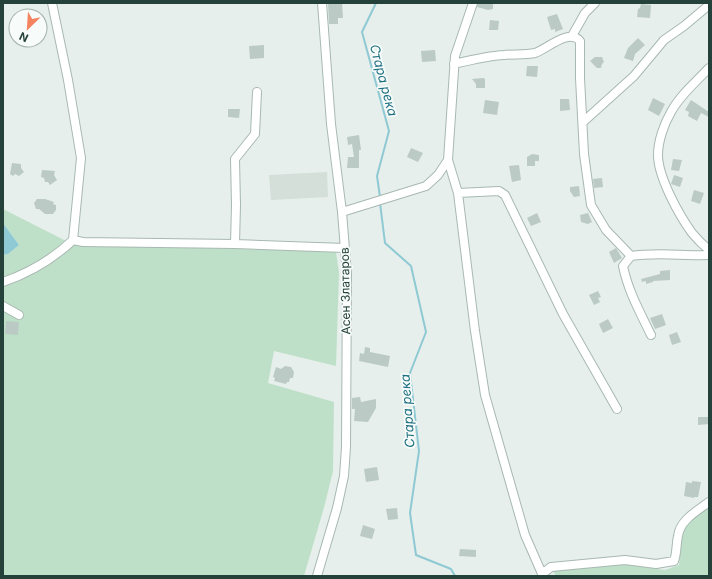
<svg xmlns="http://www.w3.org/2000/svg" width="712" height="579" font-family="Inter,sans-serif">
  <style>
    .built { fill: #d4dfda }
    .green { fill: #bfe0c8 }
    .water { fill: #8ec9d4 }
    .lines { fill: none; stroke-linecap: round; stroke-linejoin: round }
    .stream { stroke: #8ec9d4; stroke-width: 2 }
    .building { fill: #bbcac4 }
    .minor-casing { stroke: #a8b8b2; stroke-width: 10 }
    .minor { stroke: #fff; stroke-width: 8 }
    .labels { text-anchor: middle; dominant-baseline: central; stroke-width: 3.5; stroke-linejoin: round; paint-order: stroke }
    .street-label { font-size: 12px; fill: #24423a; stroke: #f7fbf9 }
    .water-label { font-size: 13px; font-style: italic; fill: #1c6f80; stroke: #f7fbf9 }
  </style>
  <rect width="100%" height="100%" fill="#e6efeb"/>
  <path class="built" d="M327 172 328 197 271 200 269 175Z"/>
  <path class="green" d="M3 209 72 244 336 252 339 273 336 366 274 351 268 383 334 402 333 471 325 504 304 576H3V255L8 254 19 245 3 223Z
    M709 506V576H556L553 571 621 564 665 570 679 565 683 523Z"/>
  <path class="water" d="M3 223 19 245 8 254 3 255Z"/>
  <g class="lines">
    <path class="stream" d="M376 3 362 32 389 131 377 176 380 197
      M380 203 385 243 411 266 426 332 410 373 419 451 410 513 416 555 451 569 455 576"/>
  </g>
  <path class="building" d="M328 3H342L343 18H338V24H329Z
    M478 3H493V9L488 10 477 7Z
    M641 4 651 5 650 18 637 17 638 9 640 8Z
    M557 14 563 29 555 32V29L551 30 547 17Z
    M490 20 499 21 498 30H489Z
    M638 38 645 45 635 54 633 61 624 58 628 48Z
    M264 45V58L250 59 249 46Z
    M435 50 436 61 422 62 421 51Z
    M595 57H602L604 62 602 64 601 68H597L590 61Z
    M527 66H538L537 77 526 76Z
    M483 78 485 79V88H476V84L472 79Z
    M653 98 665 104 659 116 648 110Z
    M560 99H569L570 110 560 111Z
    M485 100 499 102 497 115 483 113Z
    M691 100 709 112V117L701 113 697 121 688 116 689 112 685 110Z
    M228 109H240L239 118 228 117Z
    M359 135 361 150H359V168H347L348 157H354L352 144 348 145 347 137Z
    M411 148 423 153 418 162 407 157Z
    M532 154 539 155V161H535V166H527V157Z
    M673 159 682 160 679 171 671 170Z
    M12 163 21 164V168L24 172 19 176 15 174 13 176 10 174Z
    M519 165 521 180 512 182 509 166Z
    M42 170 55 171 54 175 57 180 50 185 48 182H45L44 178 41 177Z
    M674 175 683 178 680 187 671 184Z
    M602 178 603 187 594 188 593 179Z
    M579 186 580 196 574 197 570 191V187Z
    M694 190 704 193 700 204 691 201Z
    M37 199H45L54 202 53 204 56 205V210L53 214H45L39 209H36L34 203Z
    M537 213 541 222 531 226 527 218Z
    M588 213 592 222 588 224 581 222 580 215Z
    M616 248 622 258 614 263 609 252Z
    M670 270V280L653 281V282L646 284V281L642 282 641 279 660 274V271Z
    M598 291 601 297 598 298 600 302 594 305 589 295Z
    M662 314 666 325 655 329 650 318Z
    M608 319 613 328 603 333 599 324Z
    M6 321 19 322 18 335 5 334Z
    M677 332 681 342 672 345 669 335Z
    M365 347 370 348V352L390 356 388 367 359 361 360 353 364 354Z
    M285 366 291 367 294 372 293 378H290L289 382H287L286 384 274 381 275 378 273 377 276 367 281 369Z
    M360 397 361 402 376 399V408L368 422 354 421 355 409H352V398Z
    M698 417H709V424L698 425Z
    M377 467 379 480 366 482 364 469Z
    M692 481 701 482 698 497H694V498L684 496 686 482 692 483Z
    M397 508 398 519 388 520 386 509Z
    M363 525 375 529 372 539 360 536Z
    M460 549 476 550V557L459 556Z"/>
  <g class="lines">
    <g class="minor-casing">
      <path id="minor" d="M572 36 585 13 595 3
        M454 64C471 60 487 56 504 55 514 54 525 55 535 53 547 49 569 28 580 41V78L584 154 591 205 606 230 631 256
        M709 68C696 82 680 95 671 112 664 124 658 141 658 155 658 177 679 215 692 233 697 239 703 245 709 250
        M583 122 634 76 664 40 684 26 709 5
        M448 160 458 193 475 331 485 395 525 535 543 576
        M458 193 499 191 505 195 563 314 617 409
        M342 212 426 186 438 175 448 160 455 56 473 3
        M73 240 83 242 235 244 345 248
        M235 244 236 205 235 159 255 134 257 92
        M3 282C29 273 53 259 73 240L81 158 68 80 52 3
        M3 306 19 315
        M651 335C640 312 628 291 623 266L631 256C657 252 683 256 709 255
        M542 574 551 567 625 560 656 564 674 561C677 553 676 545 678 536 680 520 697 511 709 502
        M317 576 337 508 344 476 346 447 347 274 342 212 331 124 322 3"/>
    </g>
    <use href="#minor" class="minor"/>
  </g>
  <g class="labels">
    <g class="street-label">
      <text transform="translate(345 291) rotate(-91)">Асен Златаров</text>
    </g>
    <g class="water-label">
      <text transform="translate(384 80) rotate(75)">Стара река</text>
      <text transform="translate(407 411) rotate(-94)">Стара река</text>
    </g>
  </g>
  <rect width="712" height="579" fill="none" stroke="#24423a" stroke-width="8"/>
  <g transform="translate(28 28) rotate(205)"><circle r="19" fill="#f7fbf9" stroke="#a3b1ad"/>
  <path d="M0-3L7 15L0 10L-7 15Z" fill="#f4845f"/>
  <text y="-6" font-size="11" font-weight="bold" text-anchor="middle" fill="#24423a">N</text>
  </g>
</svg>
